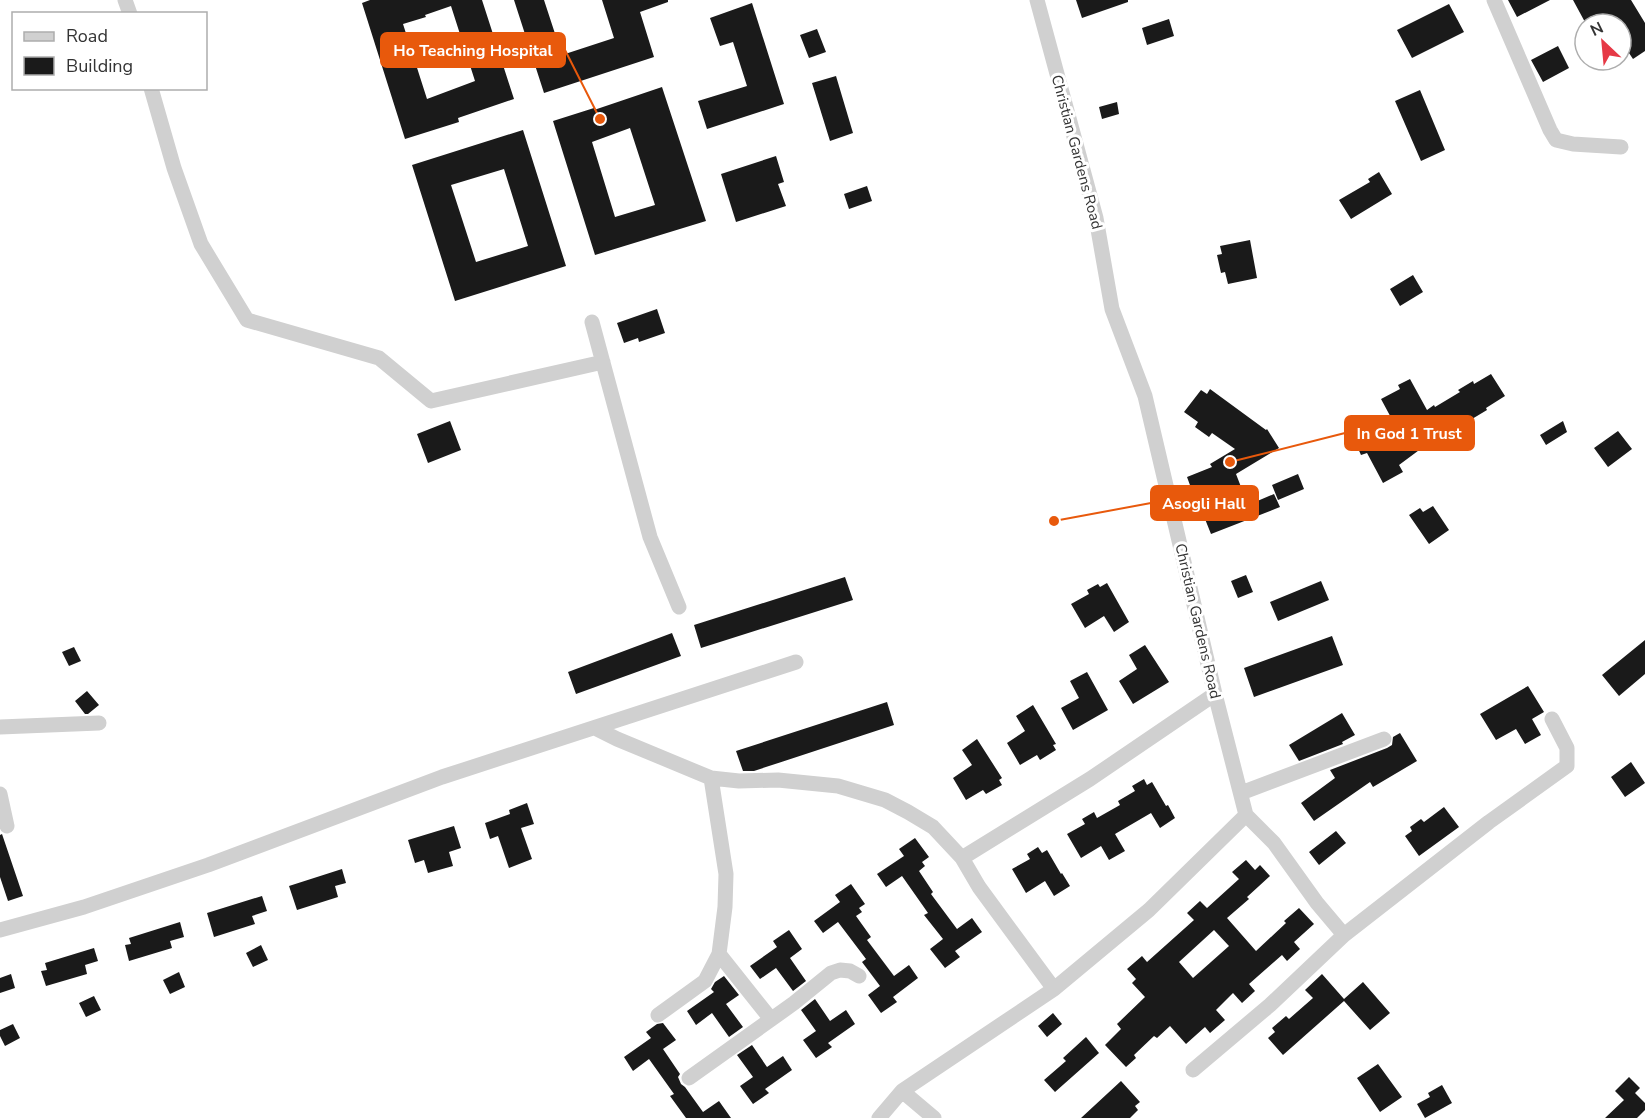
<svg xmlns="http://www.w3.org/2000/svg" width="1645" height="1118" font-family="'Nunito Sans',sans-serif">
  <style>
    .building { fill: #1a1a1a; fill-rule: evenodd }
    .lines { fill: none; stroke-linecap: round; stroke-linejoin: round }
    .street { stroke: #d0d0d0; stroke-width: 15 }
    .labels { text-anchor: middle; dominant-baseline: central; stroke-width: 6; stroke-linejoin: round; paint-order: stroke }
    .street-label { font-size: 15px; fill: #333; stroke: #fff }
    .leader { fill: none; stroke: #e8590c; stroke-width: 2 }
    .callout-dot { fill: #e8590c; stroke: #fff; stroke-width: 2 }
    .callout { fill: #e8590c; stroke: #e8590c; stroke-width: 2 }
    .callout-label { font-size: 16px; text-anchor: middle; font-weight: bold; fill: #fff }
  </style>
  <rect width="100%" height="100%" fill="#fff"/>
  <path class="building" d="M370 0H482L514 99 458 118 459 122 405 139 362 3ZM451 6 475 81 427 99 403 24 426 17 425 15Z
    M514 0H544L562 55 614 38 602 0H668V2L640 12 654 57 544 93Z
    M1076 0H1128V2L1082 18Z
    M1508 0H1550L1517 17Z
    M1573 0H1631L1645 23V51L1633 59 1621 41V24H1586Z
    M752 3 784 104 707 129 698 101 747 86 733 42 720 46 710 18Z
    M1449 4 1464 32 1412 58 1397 30Z
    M1169 19 1174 36 1147 45 1142 28Z
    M817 29 826 52 809 58 800 35Z
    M1558 46 1569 68 1543 82 1531 60Z
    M836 76 853 133 830 141 812 83Z
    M662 87 706 221 595 255 553 121 594 108V110ZM630 128 655 205 615 217 592 142Z
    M1420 90 1445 150 1421 161 1395 101Z
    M1117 102 1119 114 1102 119 1099 107Z
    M523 130 566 266 455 301 412 165ZM504 169 528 246 476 262 451 185Z
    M776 156 784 182 778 184 786 206 736 222 721 174Z
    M1379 172 1392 194 1351 219 1339 200 1370 182 1368 179Z
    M867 186 872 201 849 209 844 194Z
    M1250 240 1257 278 1228 284 1225 272 1221 273 1217 255 1222 254 1220 246Z
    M1413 275 1423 292 1400 306 1390 289Z
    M657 309 665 333 639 342 638 338 624 343 617 323Z
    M1491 374 1505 396 1486 408 1487 410 1472 419 1470 417 1444 433 1446 435 1432 445 1430 442 1399 465 1403 472 1383 483 1367 453 1361 455 1356 444 1395 425 1381 399 1400 389 1398 385 1410 379 1427 410 1434 405 1435 407 1460 392 1458 390 1473 381 1474 384Z
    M1210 389 1266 430 1267 429 1279 448 1236 474 1248 505 1274 494 1280 507 1211 534 1205 519 1223 511 1215 488 1194 496 1187 477 1212 467 1210 464 1235 449 1212 433 1209 437 1195 427 1198 422 1184 412 1201 390 1207 394Z
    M450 421 461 450 428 463 417 434Z
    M1563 421 1567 432 1546 445 1540 435Z
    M1618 431 1632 449 1608 467 1594 448Z
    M1298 474 1304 489 1278 500 1272 485Z
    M1433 506 1449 530 1429 544 1409 515 1420 508 1423 512Z
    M1246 575 1253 592 1238 598 1231 581Z
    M845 577 853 600 701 648 694 625Z
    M1321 581 1329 600 1278 621 1270 602Z
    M1107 583 1129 622 1114 632 1104 616 1085 628 1071 604 1089 594 1087 590 1098 584 1100 587Z
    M672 633 681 656 576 694 568 672Z
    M1332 636 1343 665 1254 697 1244 668Z
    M1645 640V674L1619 696 1602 675Z
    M1145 645 1169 682 1133 704 1119 681 1137 669 1129 655Z
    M74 647 81 661 69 666 62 652Z
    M1087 672 1108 710 1073 730 1061 708 1079 698 1070 681Z
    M1528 686 1544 712 1532 719 1541 735 1525 744 1516 729 1496 740 1480 714Z
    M87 691 99 705 88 714H85L75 701Z
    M887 702 894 725 754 771H743L736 751Z
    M1033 705 1056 744 1053 745 1056 750 1040 760 1037 755 1020 765 1007 743 1025 731 1016 716Z
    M1342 713 1355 735 1342 742 1343 744 1299 761 1289 745Z
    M1400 733 1417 761 1373 787 1370 782 1314 821 1301 803 1335 778 1330 770 1387 748 1392 745 1393 737Z
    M977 739 1002 778 999 780 1002 785 986 794 983 790 966 800 953 778 972 765 962 750Z
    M1631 762 1645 783 1625 797 1611 777Z
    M1144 779 1147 785 1152 782 1166 806 1168 805 1175 818 1160 828 1151 813 1115 834 1125 851 1109 860 1101 846 1081 858 1067 834 1085 824 1082 819 1094 812 1097 818 1120 805 1118 801 1135 791 1132 786Z
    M527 803 534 824 521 828 532 859 509 868 498 836 490 839 485 823 510 814 509 810Z
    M1444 807 1459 827 1419 856 1405 836 1412 831 1410 827 1421 819 1424 822Z
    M454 826 461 848 449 852 453 866 428 873 424 860 415 863 408 840Z
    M1336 831 1346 843 1319 865 1309 852Z
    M2 834 23 896 8 901 0 877V835Z
    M915 838 929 857 922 862 925 866 919 871 933 892 931 894 957 929 972 918 982 932 955 951 960 957 945 968 930 949 943 939 924 915 928 913 902 876 886 887 877 874 904 856 899 849Z
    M1038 847 1042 853 1047 850 1061 874 1062 873 1070 886 1054 896 1045 881 1026 893 1012 869 1030 859 1027 854Z
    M1246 860 1255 870 1260 865 1270 876 1247 897 1249 899 1227 918 1256 951 1286 923 1284 921 1299 908 1314 924 1294 942 1300 949 1287 961 1282 955 1249 984 1255 991 1242 1003 1233 993 1216 1010 1225 1020 1210 1033 1205 1027 1186 1044 1170 1026 1157 1038 1154 1036 1134 1055 1136 1058 1126 1067 1105 1045 1121 1029 1117 1024 1145 997 1132 983 1136 979 1127 969 1142 956 1147 962 1194 920 1187 913 1200 901 1207 908 1239 879 1232 872ZM1214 930 1229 946 1193 978 1179 962Z
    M342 869 346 883 335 886 338 897 297 910 289 886Z
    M851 884 865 904 859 908 862 912 856 916 871 937 867 940 894 976 909 965 918 978 893 997 897 1002 881 1013 868 995 880 986 862 962 866 959 838 922 823 933 814 921 840 902 835 895Z
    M262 896 267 911 252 916 255 924 214 937 207 913Z
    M180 922 184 937 170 941 172 948 129 961 125 945 131 944 129 938Z
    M789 930 802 949 790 958 806 981 793 991 776 968 760 979 750 966 777 947 773 941Z
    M261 945 268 960 253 967 246 953Z
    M94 948 98 961 85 965 87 974 46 986 41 971 47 970 45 963Z
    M179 972 185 987 170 994 163 980Z
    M11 974 15 988 0 993V978Z
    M1322 974 1344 999 1363 982 1390 1013 1370 1030 1344 1001 1283 1055 1268 1038 1275 1032 1272 1028 1286 1016 1289 1019 1313 998 1305 990Z
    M724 976 739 995 726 1004 743 1027 729 1037 712 1013 696 1025 687 1011 714 992 711 989 715 982Z
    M94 996 101 1010 86 1017 79 1003Z
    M815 999 830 1021 846 1010 855 1024 828 1043 832 1047 816 1058 803 1040 816 1031 801 1010Z
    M1053 1013 1062 1024 1047 1037 1038 1026Z
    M663 1023 676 1040 663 1049 680 1074 678 1077 681 1084 685 1087 703 1112 719 1101 731 1118H686L670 1096 674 1094 649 1059 633 1071 624 1057 651 1038 646 1032 657 1024Z
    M13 1024 20 1038 5 1046 0 1036V1030Z
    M1086 1037 1099 1053 1055 1092 1044 1080 1066 1061 1063 1058Z
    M752 1045 767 1067 783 1056 792 1070 765 1089 769 1093 753 1104 740 1086 753 1077 737 1055Z
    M1378 1064 1402 1097 1380 1112 1357 1078Z
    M1629 1077 1640 1088 1635 1093 1645 1103V1110L1637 1118H1605L1624 1100 1615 1091Z
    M1121 1081 1140 1102 1135 1106 1138 1110 1130 1118H1081Z
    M1442 1085 1452 1103 1425 1118 1417 1104 1430 1097 1428 1093Z"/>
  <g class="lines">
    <path class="street" d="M125 0 130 14
      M1037 0 1096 218 1112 309 1145 396 1215 694 1246 815 1274 843 1317 903 1344 935
      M1494 0 1550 130 1556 140 1573 144 1621 147
      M151 88 174 168 201 244 247 320 379 358 431 401 603 362
      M592 322 650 537 679 607
      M0 727 99 723
      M595 728 617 739 711 778 739 781 778 780 838 786 885 800 908 812 933 827 962 858 979 887 1054 989
      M1241 793 1384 739
      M0 794 7 826
      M962 858 1090 779 1215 694
      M0 930 84 907 208 865 442 777 796 662
      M719 954 770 1018
      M658 1015 705 981 719 954 725 907 726 874 711 778
      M1193 1070 1270 1005 1344 935 1489 822 1567 766V748L1552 719
      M689 1078 794 1003 831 973 840 970 850 971 859 976
      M902 1091 934 1118
      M879 1118 902 1091 1054 989 1149 910 1246 815"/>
  </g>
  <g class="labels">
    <g class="street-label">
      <text transform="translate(1077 152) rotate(75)">Christian Gardens Road</text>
      <text transform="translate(1198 621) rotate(77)">Christian Gardens Road</text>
    </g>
  </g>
  <path class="leader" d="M600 119L565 50M1230 462L1345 433M1054 521L1151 503"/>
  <g class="callout-dot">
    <circle cx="600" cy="119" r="6"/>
    <circle cx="1230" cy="462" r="6"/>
    <circle cx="1054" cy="521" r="6"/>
  </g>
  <g class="callout">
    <rect x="381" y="33" width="184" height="34" rx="6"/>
    <rect x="1345" y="416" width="129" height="34" rx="6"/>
    <rect x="1151" y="486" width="107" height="34" rx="6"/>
  </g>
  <g class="callout-label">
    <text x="473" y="56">Ho Teaching Hospital</text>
    <text x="1409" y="439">In God 1 Trust</text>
    <text x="1204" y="509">Asogli Hall</text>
  </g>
  <rect x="12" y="12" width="195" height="78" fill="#ffffff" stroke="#adadad" stroke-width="1.5"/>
  <rect x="24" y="32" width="30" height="9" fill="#d0d0d0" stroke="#adadad" stroke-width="1.5"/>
  <text x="66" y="42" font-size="18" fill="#333333">Road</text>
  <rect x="24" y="57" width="30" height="18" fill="#1a1a1a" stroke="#adadad" stroke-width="1.5"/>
  <text x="66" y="72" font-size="18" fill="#333333">Building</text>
  <g transform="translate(1603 42) rotate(334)"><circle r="28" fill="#ffffff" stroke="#adadad" stroke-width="1.5"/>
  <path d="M0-4.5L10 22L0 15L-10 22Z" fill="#e63946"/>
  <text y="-9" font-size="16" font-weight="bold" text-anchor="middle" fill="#333333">N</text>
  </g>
</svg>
